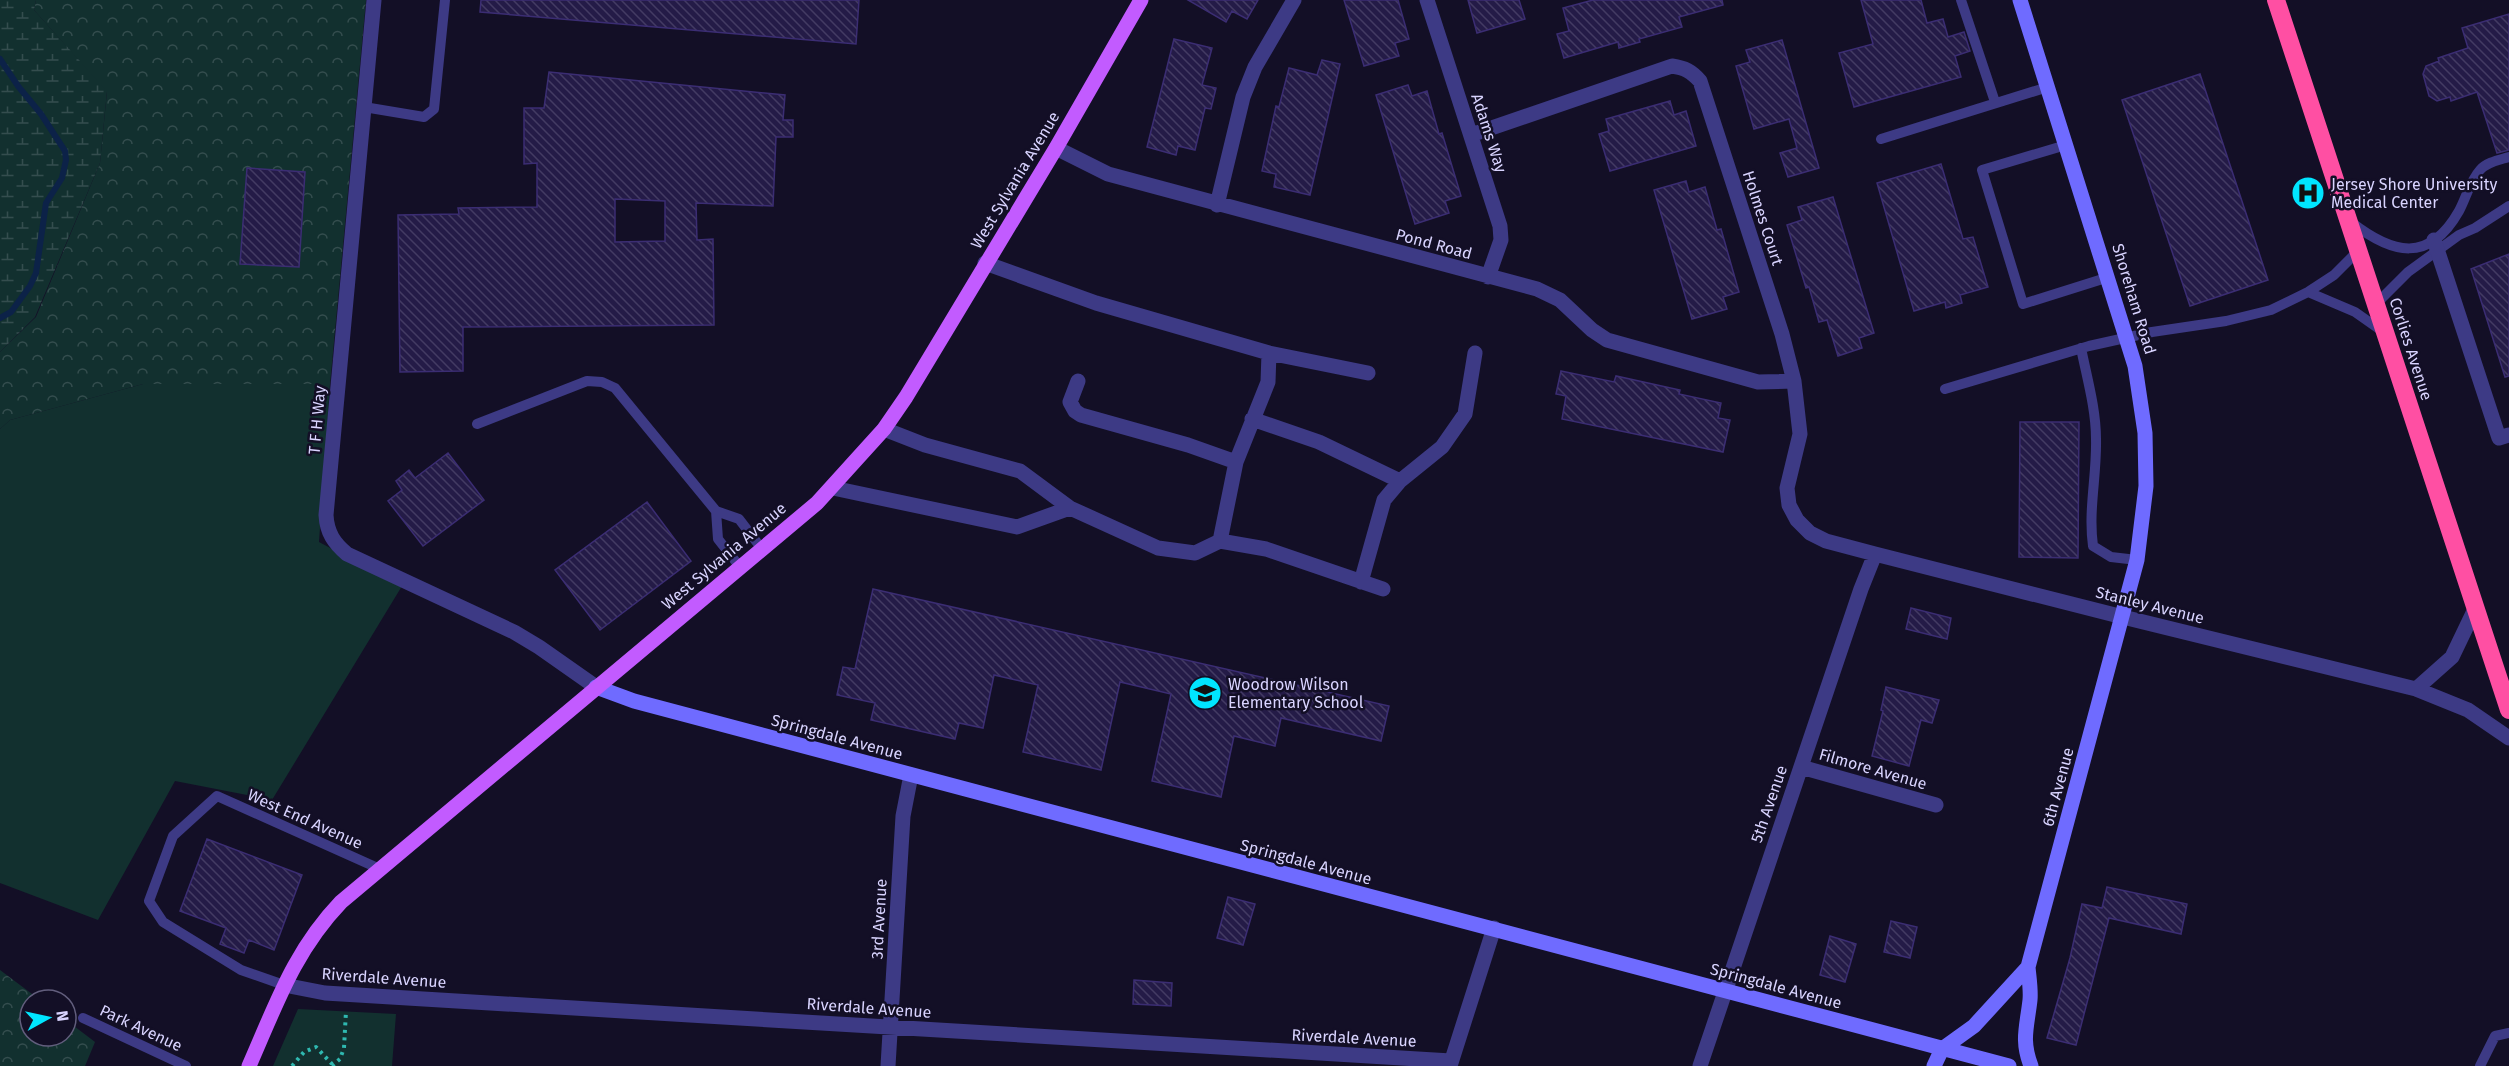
<svg xmlns="http://www.w3.org/2000/svg" width="2509" height="1066" font-family="'Fira Sans',sans-serif">
  <style>
    .green { fill: #12302f }
    .forest { fill: url(#forest-crowns) }
    .wetland { fill: url(#wetland-marsh) }
    .lines { fill: none; stroke-linecap: round; stroke-linejoin: round }
    .stream { stroke: #0c2248; stroke-width: 6 }
    .building { fill: url(#building-back-hatch); stroke: #3b2d73; stroke-width: 1.5; fill-rule: evenodd }
    .path { stroke: #2fb8b0; stroke-width: 4; stroke-dasharray: 3 4.5; stroke-linecap: butt }
    .lane { stroke: #3d3a85; stroke-width: 10 }
    .street { stroke: #3d3a85; stroke-width: 15 }
    .secondary { stroke: #6f6bff; stroke-width: 15 }
    .primary { stroke: #c25bff; stroke-width: 15 }
    .highway { stroke: #ff4fa3; stroke-width: 18 }
    .labels { text-anchor: middle; dominant-baseline: central; stroke-width: 5; stroke-linejoin: round; paint-order: stroke }
    .street-label { font-size: 16px; fill: #d9d4ff; stroke: #130f26 }
    .poi-label { font-size: 16px; fill: #d9d4ff; stroke: #130f26; text-anchor: start }
  </style>
  <defs>
    <pattern id="forest-crowns" width="20" height="18" patternUnits="userSpaceOnUse" patternTransform="scale(1.5)"><rect width="20" height="18" fill="#12302f"/><path d="M2 6a3 3 0 1 1 6 0M12 15a3 3 0 1 1 6 0" fill="none" stroke="#344d4e"/></pattern>
    <pattern id="wetland-marsh" width="20" height="14" patternUnits="userSpaceOnUse" patternTransform="scale(1.5)"><rect width="20" height="14" fill="#12302f"/><path d="M1 5h8M5 5V1M11 12h8M15 12V8" fill="none" stroke="#344d4e"/></pattern>
    <pattern id="building-back-hatch" width="6" height="6" patternUnits="userSpaceOnUse" patternTransform="scale(1.5)"><rect width="6" height="6" fill="#241b47"/><path d="M-1 5l2 2M0 0l6 6M5-1l2 2" fill="none" stroke="#433b63"/></pattern>
  </defs>
  <rect width="100%" height="100%" fill="#130f26"/>
  <path class="green" d="M143 384H330L319 542 402 586 272 800 175 781 98 920 0 883V429L10 420Z
    M298 1009 396 1014 392 1066H273Z"/>
  <path class="forest" d="M36 0H366L330 384H143L10 420 0 429V352L36 317 100 163 107 92 34 10Z
    M0 970 40 1000H30V1036H66V1020L95 1042 85 1066H0Z"/>
  <path class="wetland" d="M0 0H36L34 10 107 91 100 163 35 317 0 352Z"/>
  <g class="lines">
    <path class="stream" d="M0 59 18 86 41 114 65 151 66 160 62 178 46 203 36 273 30 286 11 312 0 318"/>
  </g>
  <path class="building" d="M481 0H859L856 44 480 12Z
    M1188 0H1258L1247 19 1232 11 1226 22Z
    M1344 0H1398L1409 39 1395 43 1399 56 1364 66Z
    M1468 0H1519L1525 19 1477 33Z
    M1593 0H1722L1723 5 1679 17 1682 27 1639 39 1640 42 1619 48 1618 42 1564 58 1557 34 1569 31 1563 8Z
    M1861 0H1921L1927 23 1943 19 1948 37 1964 32 1970 51 1955 56 1961 77 1854 107 1839 53 1873 44Z
    M2509 14V150L2497 153 2477 92 2451 101 2450 97 2437 101 2429 96 2423 74 2426 66 2439 61 2438 58 2468 48 2462 28Z
    M1174 39 1212 48 1202 85 1216 88 1211 109 1205 108 1195 150 1178 146 1176 155 1147 147Z
    M1782 40 1819 168 1788 177 1780 153 1797 148 1789 119 1754 129 1736 66 1750 62 1746 50Z
    M1322 60 1340 64 1310 195 1274 187 1276 174 1262 171 1276 106 1279 107 1289 68 1317 75Z
    M549 72 785 95 783 120H793V137H776L773 206 696 203 697 240 713 239 714 325 463 327V371L400 372 398 215 459 214 458 208 537 207V163L524 164V108H544ZM615 199 665 201V241L615 242Z
    M2200 74 2268 280 2190 306 2122 100Z
    M1408 85 1412 96 1427 91 1439 134 1442 133 1461 196 1445 201 1449 213 1415 224 1376 95Z
    M1670 101 1674 115 1686 111 1696 146 1610 171 1599 134 1609 131 1606 119Z
    M1941 164 1963 239 1973 237 1988 287 1960 295 1962 303 1946 308 1945 302 1914 311 1877 183Z
    M247 168 305 172 299 267 240 264Z
    M1686 181 1689 192 1705 187 1717 230 1721 229 1739 292 1723 297 1727 309 1692 319 1654 190Z
    M1833 197 1874 333 1859 338 1862 348 1838 356 1827 320 1819 322 1809 287 1806 288 1787 225 1802 220 1798 207Z
    M2509 254V376L2505 377 2471 269Z
    M1561 371 1614 382 1616 376 1680 390 1679 394 1721 403 1718 418 1730 420 1723 452 1562 419 1566 396 1556 394Z
    M2020 422H2079L2078 558 2019 557Z
    M448 453 484 500 423 546 388 501 402 490 396 481 409 470 415 478Z
    M647 502 691 561 600 630 555 570Z
    M873 589 1389 706 1381 741 1281 718 1275 746 1234 736 1221 797 1152 781 1171 694 1120 682 1101 770 1023 752 1038 685 994 675 983 728 959 723 955 739 871 720 875 703 837 695 843 667 855 669Z
    M1911 608 1951 618 1947 639 1906 629Z
    M1886 687 1939 700 1932 723 1921 720 1909 766 1872 756 1883 711 1881 710Z
    M207 839 302 875 274 950 249 940 244 953 220 944 226 928 180 911Z
    M2107 887 2187 904 2181 934 2109 918 2076 1045 2047 1038 2070 958 2082 904 2102 908Z
    M1228 897 1255 904 1243 945 1217 938Z
    M1891 921 1917 927 1910 958 1884 952Z
    M1830 936 1856 944 1845 982 1820 975Z
    M1134 980 1172 983 1171 1006 1133 1004Z"/>
  <g class="lines">
    <path class="path" d="M292 1066 304 1052 316 1047 332 1064
      M332 1066 340 1059 344 1048 346 1011"/>
    <path class="lane" d="M1961 0 1995 102
      M364 107 424 117 434 109 445 0
      M1881 139 2048 87
      M2066 145 1982 170 2023 304 2109 277
      M2351 222C2392 254 2429 264 2459 211 2466 198 2470 181 2480 170 2487 162 2499 160 2509 157
      M2308 292 2355 312 2382 331
      M2376 304 2408 272 2459 235 2475 228 2509 206
      M2081 348C2087 378 2096 409 2096 439 2097 475 2088 510 2093 546L2111 557 2137 560
      M1945 389 2089 346 2152 332 2226 321 2271 310 2308 292 2334 275 2358 251
      M477 424 587 381 602 382 615 388 716 511
      M740 567 718 539 716 511 739 519 762 549
      M284 985 241 970 163 922 149 901 173 836 217 796 380 869
      M83 1018 186 1066
      M2480 1066 2495 1036 2509 1033"/>
    <path class="street" d="M374 0 326 515C327 533 334 543 347 554L514 632 539 647 596 687
      M1427 0 1500 226 1501 240 1488 277
      M1471 135 1672 66C1685 68 1691 71 1700 81L1782 334 1794 381 1800 434 1787 488 1789 505 1797 520 1810 533 1826 541 1875 554 2123 617 2416 689 2468 710 2509 738
      M1056 148 1108 174 1537 289 1560 300 1592 330 1607 340 1758 382 1794 381
      M1217 205 1243 97 1255 67 1294 0
      M2434 240 2499 438 2509 435
      M985 263 1096 303 1269 353 1368 373
      M1078 381 1070 402 1075 411 1081 415 1188 445 1236 462
      M1252 419 1319 442 1400 481
      M884 429 925 445 1020 471 1070 508 1158 548 1195 553 1220 541 1236 462 1268 382 1269 353
      M833 488 1017 527 1070 508
      M1220 541 1266 549 1383 589
      M1361 582 1384 500 1400 481 1442 447 1465 414 1475 353
      M2416 689 2452 657 2475 609
      M1801 767 1936 805
      M284 985 325 993 1451 1061
      M888 1066 903 816 911 775
      M1450 1066 1494 928
      M1700 1066 1861 589 1875 554"/>
    <path class="secondary" d="M2020 0 2135 366 2145 433 2146 486 2137 560 2028 967C2029 978 2031 990 2030 1000 2027 1027 2021 1040 2031 1066
      M596 687 634 701 2009 1066
      M1934 1066 1942 1049 1974 1026 2028 967"/>
    <path class="primary" d="M249 1066C276 1005 294 951 341 902L817 503 884 429 906 397 1056 148 1141 0"/>
    <path class="highway" d="M2276 0 2509 710"/>
  </g>
  <defs>
    <g id="hospital-disc" transform="scale(1.725)"><circle r="9.5" fill="#00e5ff" stroke="#130f26"/><path d="M-5-5h3v3.5h4V-5h3V5h-3V1.5h-4V5h-3Z" fill="#111"/></g>
    <g id="school-disc" transform="scale(1.725)"><circle r="9.5" fill="#00e5ff" stroke="#130f26"/><path d="M0-5L7-2L0 1L-7-2ZM-4 1L0 2.5L4 1V4Q0 6-4 4Z" fill="#111"/></g>
  </defs>
  <g fill-rule="evenodd">
    <use href="#hospital-disc" x="2308" y="193"/>
    <use href="#school-disc" x="1205" y="693"/>
  </g>
  <g class="labels">
    <g class="street-label">
      <text transform="translate(1489 133) rotate(72)">Adams Way</text>
      <text transform="translate(1015 180) rotate(-59)">West Sylvania Avenue</text>
      <text transform="translate(1763 218) rotate(72)">Holmes Court</text>
      <text transform="translate(1434 244) rotate(15)">Pond Road</text>
      <text transform="translate(2134 299) rotate(73)">Shoreham Road</text>
      <text transform="translate(2411 349) rotate(72)">Corlies Avenue</text>
      <text transform="translate(317 420) rotate(-85)">T F H Way</text>
      <text transform="translate(724 556) rotate(-40)">West Sylvania Avenue</text>
      <text transform="translate(2150 605) rotate(14)">Stanley Avenue</text>
      <text transform="translate(837 737) rotate(15)">Springdale Avenue</text>
      <text transform="translate(1873 769) rotate(16)">Filmore Avenue</text>
      <text transform="translate(2058 787) rotate(-75)">6th Avenue</text>
      <text transform="translate(1769 804) rotate(-71)">5th Avenue</text>
      <text transform="translate(305 819) rotate(24)">West End Avenue</text>
      <text transform="translate(1306 862) rotate(15)">Springdale Avenue</text>
      <text transform="translate(879 919) rotate(-87)">3rd Avenue</text>
      <text transform="translate(384 978) rotate(4)">Riverdale Avenue</text>
      <text transform="translate(1776 986) rotate(15)">Springdale Avenue</text>
      <text transform="translate(869 1008) rotate(4)">Riverdale Avenue</text>
      <text transform="translate(141 1028) rotate(25)">Park Avenue</text>
      <text transform="translate(1354 1038) rotate(3)">Riverdale Avenue</text>
    </g>
    <g class="poi-label">
      <text x="2331" y="184">Jersey Shore University<tspan x="2331" dy="18">Medical Center</tspan></text>
      <text x="1228" y="684">Woodrow Wilson<tspan x="1228" dy="18">Elementary School</tspan></text>
    </g>
  </g>
  <g transform="translate(48 1018) rotate(82)"><circle r="28" fill="#130f26" stroke="#625e7d" stroke-width="1.5"/>
  <path d="M0-4.5L10 22L0 15L-10 22Z" fill="#00e5ff"/>
  <text y="-9" font-size="16" font-weight="bold" text-anchor="middle" fill="#d9d4ff">N</text>
  </g>
</svg>
